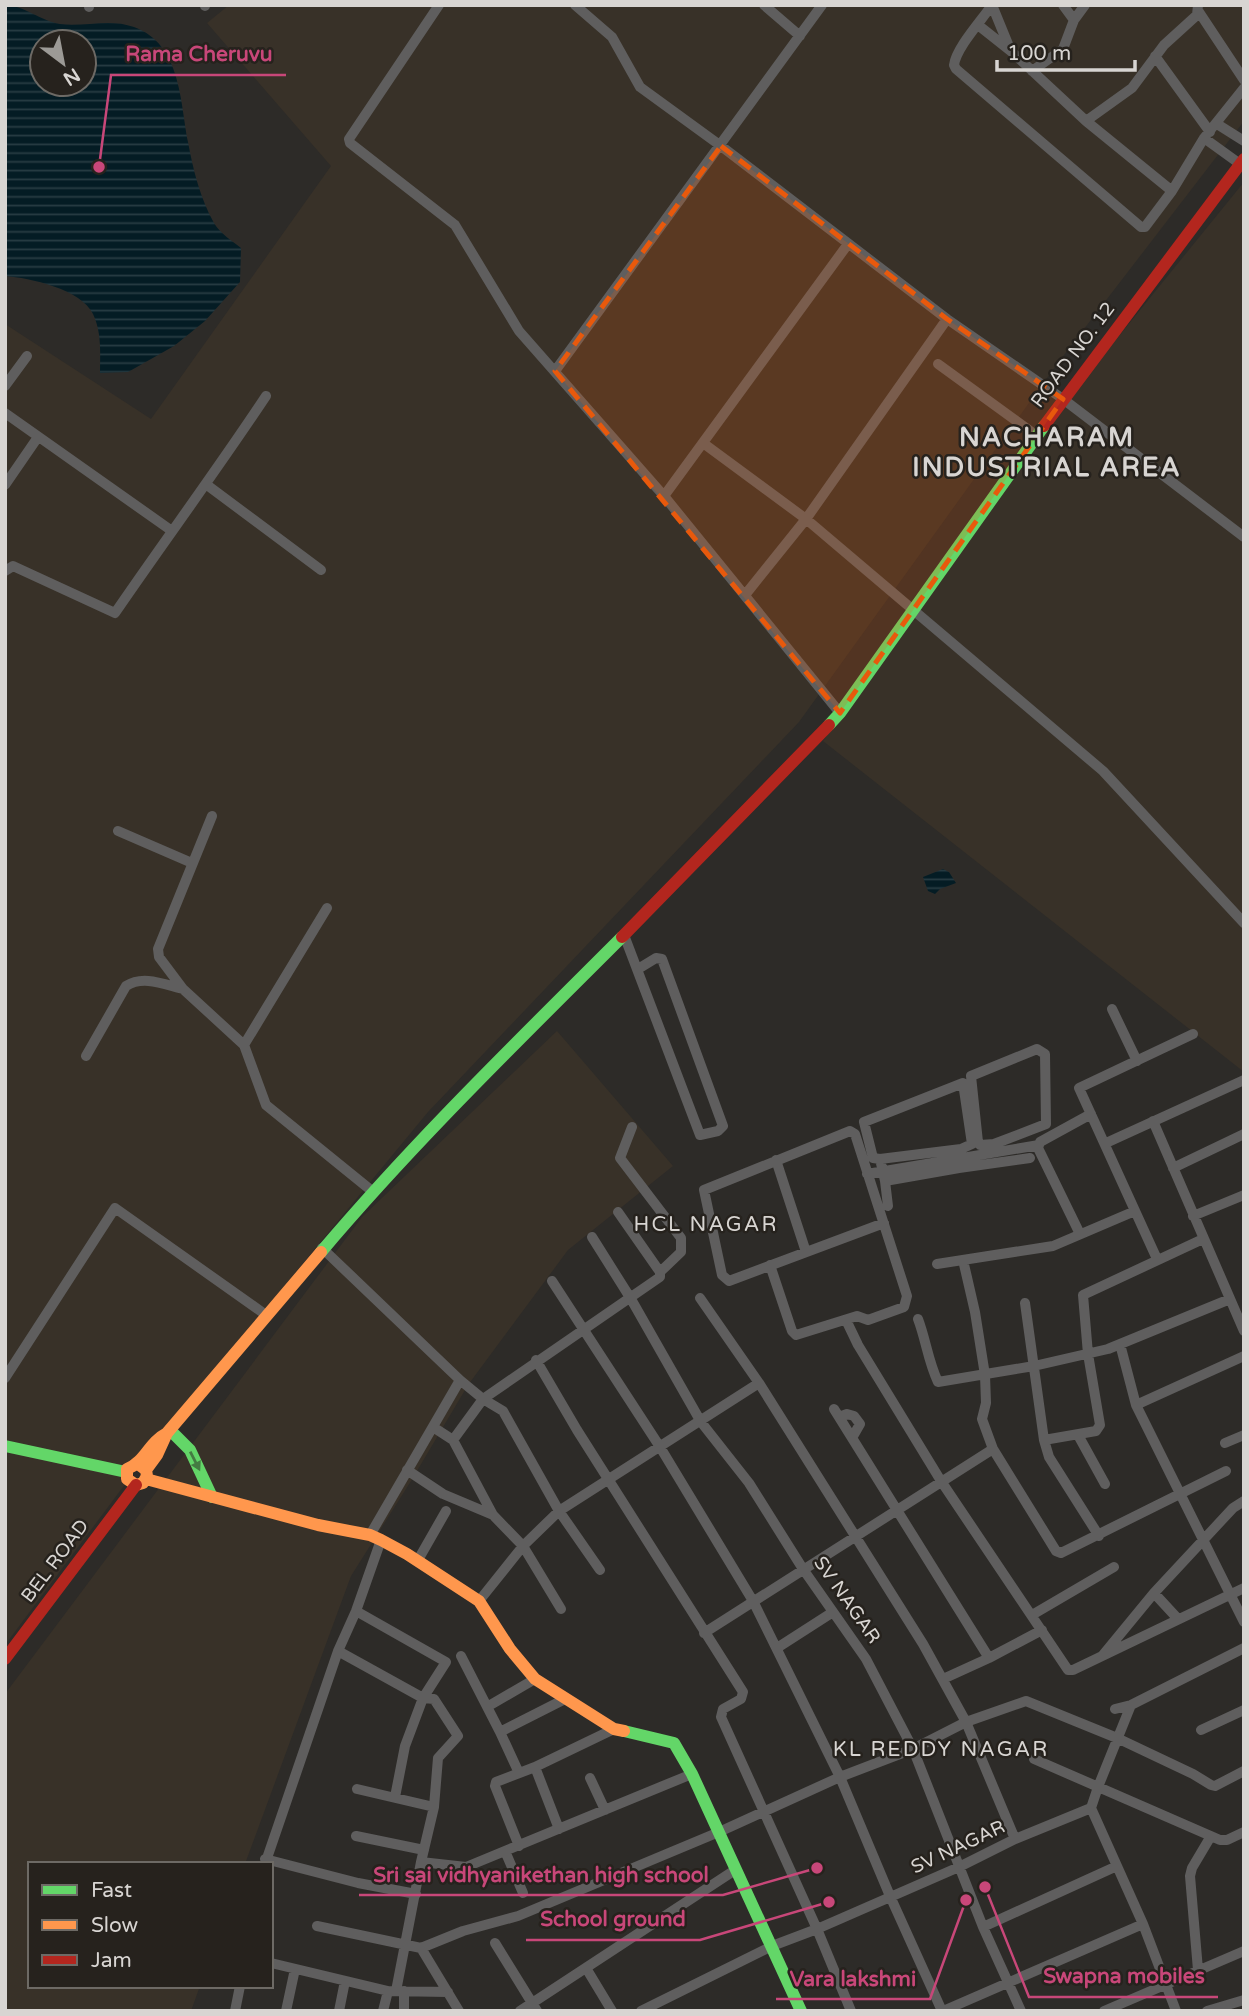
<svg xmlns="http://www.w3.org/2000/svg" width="1249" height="2016" font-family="'Varela Round',sans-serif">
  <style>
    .built { fill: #383128 }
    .water { fill: url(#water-rules); fill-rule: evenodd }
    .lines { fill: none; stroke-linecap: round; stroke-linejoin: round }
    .street { stroke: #5f5e5e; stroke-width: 10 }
    .fast { stroke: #63d668; stroke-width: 12 }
    .slow { stroke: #ff974d; stroke-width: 12 }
    .jam { stroke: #b3261e; stroke-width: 12 }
    .oneway { fill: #447c42 }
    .marked { fill: #e8590c; fill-opacity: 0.2; stroke: #e8590c; stroke-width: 5; stroke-dasharray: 14 9; stroke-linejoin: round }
    .labels { text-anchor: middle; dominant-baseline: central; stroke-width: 5; stroke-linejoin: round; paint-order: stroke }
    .street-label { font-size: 19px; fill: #d8d5d2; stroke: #26221d }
    .neighbourhood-label { font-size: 21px; letter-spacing: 2px; fill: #d8d5d2; stroke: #26221d }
    .district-label { font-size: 26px; font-weight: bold; letter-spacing: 2px; fill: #d8d5d2; stroke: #26221d }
    .leader { fill: none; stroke: #c84779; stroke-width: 2.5 }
    .callout-dot { fill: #c84779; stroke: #26221d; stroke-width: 2.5 }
    .callout-label { font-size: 21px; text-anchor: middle; font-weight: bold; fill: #c84779; stroke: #26221d; stroke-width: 5; stroke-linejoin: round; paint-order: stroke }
  </style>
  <defs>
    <pattern id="water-rules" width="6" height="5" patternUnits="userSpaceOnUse" patternTransform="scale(1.75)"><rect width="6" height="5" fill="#041c24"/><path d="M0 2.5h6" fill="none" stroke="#283c43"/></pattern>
  </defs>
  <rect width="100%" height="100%" fill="#2d2b28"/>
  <path class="built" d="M229 5H1244V121L1057 364 799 722 428 1112 167 1428 5 1645V324L151 419 331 166 207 23Z
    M1244 182V1072L823 741 1067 400Z
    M557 1031 673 1166 568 1250 468 1385 411 1481 351 1576 245 1864H30V1986H200L191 2011H5V1694L362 1217Z"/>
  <path class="water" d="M5 5C23 5 41 21 60 24 85 27 110 18 134 27 181 44 180 101 188 142 193 169 200 198 214 223 220 233 232 241 241 248L240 282 205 321 174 346 128 372 100 373C100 353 102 333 93 314 81 289 30 278 5 276ZM42 42H84V84H42Z
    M943 869 949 872 956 883 940 889 935 894 928 891 923 877Z"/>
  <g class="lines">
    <path class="street" d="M89 5V7
      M205 5V6
      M439 5 349 139 350 143 455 225 519 331 664 496 840 713
      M575 5 612 37 640 87 721 146 947 319 1063 399 1244 537
      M764 5 800 36
      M992 5 1010 49
      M1063 5 1074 20 1085 5
      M1199 12 1244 80
      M978 25 1012 52 1086 121 1172 191 1145 227H1141L956 69 954 65C956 48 981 21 992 5
      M1155 56 1210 132
      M1032 71 1063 49 1074 20
      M1086 121 1132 88 1164 45 1197 15 1198 5
      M1217 124 1244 141
      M1204 138 1240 164
      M1172 191 1204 138 1244 88
      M938 364 1037 436
      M555 371 822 5
      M5 386 27 356
      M5 413 172 531
      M703 443 806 519 1103 771 1244 923
      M5 485 38 437
      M207 485 321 570
      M664 496 848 244
      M5 571 13 566 115 613C165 540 217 470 266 396
      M745 595 806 519 947 319
      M212 816 158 949 159 957 183 989 244 1045 266 1105 372 1191
      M118 831 192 863
      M624 935 700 1135 718 1131 723 1126 662 959 656 958 638 969
      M1112 1009 1137 1061
      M244 1045 327 908
      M86 1056 126 986C143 975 163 984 183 989
      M1153 1121 1244 1331
      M632 1127 620 1158 681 1238V1252L660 1272
      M1106 1143 1244 1080
      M994 1152V1144L1046 1124 1045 1054 1037 1049 971 1076 978 1142 980 1145 994 1144
      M880 1159 873 1158 864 1122 963 1083 972 1144 961 1149
      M776 1160 806 1252
      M959 1168 1030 1158
      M1173 1168 1244 1134
      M867 1174 1039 1145
      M885 1181 880 1159 961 1149 959 1168 885 1181 888 1206
      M1193 1216 1244 1195
      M1080 1234 1038 1148 1040 1142 1091 1114
      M592 1237 631 1299 701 1422 749 1483 803 1569 866 1659 913 1749 983 1927 1021 2011
      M322 1248 460 1380 370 1535
      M1157 1259 1079 1088 1193 1034
      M963 1260 975 1312 985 1375 986 1403 982 1419 993 1449 1056 1551 1061 1553 1226 1471
      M937 1264 1053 1246 1135 1211
      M770 1265 792 1331 796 1335 857 1316 868 1320 904 1307 907 1296 855 1134 850 1131 704 1190 722 1275 729 1281 884 1223
      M552 1281 660 1447 753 1601 840 1777 890 1896 942 2011
      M700 1298 759 1383 923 1644 966 1722 1015 1839
      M1025 1303 1044 1440 1049 1457 1099 1536
      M918 1319C926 1340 928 1361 938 1382L1034 1366 1108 1349 1230 1299
      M846 1320 858 1345 941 1481 1068 1670H1073L1244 1588
      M1120 1344 1136 1405 1244 1622
      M536 1360 577 1430 743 1692 741 1699 723 1709 721 1717 817 1929 851 2011
      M5 1378 115 1208 266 1315
      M460 1380 483 1399 503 1411 559 1511 600 1570
      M1136 1405 1244 1356
      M834 1409 989 1658
      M839 1417 847 1414 854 1416 860 1424 852 1438
      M433 1427 453 1440
      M1078 1435 1105 1484
      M1044 1440 1096 1431 1100 1425 1088 1354 1083 1295 1203 1239
      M1225 1443 1244 1435
      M407 1470 443 1494 493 1515
      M418 1560 446 1511
      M1154 1593 1178 1619
      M479 1601 523 1546 559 1511 759 1383
      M561 1609 523 1546 493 1515 453 1440 483 1399 660 1277V1272L618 1212
      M356 1611 446 1662 423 1698 405 1746 395 1797
      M1032 1615 1114 1567
      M704 1633 993 1449
      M777 1648 833 1612
      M338 1651 423 1698 434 1699 458 1736 438 1758 434 1807 421 1862 396 1991
      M1103 1655 1154 1593 1233 1508 1244 1501
      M461 1656 500 1732 565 1699
      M943 1679 989 1658 1042 1630
      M492 1704 535 1679
      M1115 1709 1131 1705 1244 1648
      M1201 1730 1244 1710
      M500 1732 519 1773
      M1034 1759 1220 1840H1227L1244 1832
      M535 1767 559 1829
      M590 1778 605 1810
      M357 1789 434 1807
      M1091 1808 1098 1787 1131 1705
      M356 1836 424 1850
      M519 1846 495 1786 496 1782 535 1767 614 1729
      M505 1851 523 1893
      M265 1859 358 1883 416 1894
      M421 1862 466 1867 692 1774
      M265 1864 338 1651 356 1611 381 1540
      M317 1926 421 1948 463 1931 518 1916 719 1832 840 1777 913 1749 966 1722 1026 1701 1117 1738 1193 1774 1211 1785 1215 1786 1244 1771
      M983 1927 1117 1866
      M495 1943 537 2011
      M421 1948 459 2011
      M271 1963 388 1991 448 1992
      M586 1968 612 2011
      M1198 1970 1190 1876 1192 1868 1211 1836
      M235 2011 240 1986
      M286 2011 295 1969
      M339 2011 345 1981
      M383 2011 388 1991
      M404 2011V1991
      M520 2011 735 1870
      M641 2011 772 1946 817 1929 959 1867 1015 1839 1091 1808 1143 1924 1176 2011
      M943 2011 1143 1924
      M1104 2011 1244 1951
      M1207 2011 1244 2000"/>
    <path class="fast" d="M829 725 840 713 1044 426
      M321 1252C415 1141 519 1040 622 937
      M170 1430 190 1450 212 1497
      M5 1446 126 1472
      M624 1731 674 1743 692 1774 801 2011"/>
    <path class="slow" d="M138 1464 146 1470 147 1476 143 1483 136 1485 127 1479V1469C146 1461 148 1443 167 1433
      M146 1470 157 1455 167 1433 321 1252
      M146 1479 318 1525 370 1535 381 1540 407 1554 479 1601 510 1649 535 1679 614 1729 624 1731"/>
    <path class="jam" d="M1044 426 1244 159
      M622 937 829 725
      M5 1659 136 1485"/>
  </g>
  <defs><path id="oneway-solid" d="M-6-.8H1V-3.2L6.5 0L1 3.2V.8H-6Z" transform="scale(1.75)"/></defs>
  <use class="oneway" href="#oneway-solid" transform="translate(195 1461) rotate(63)"/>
  <path class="marked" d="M721 146 947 319 1063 399 840 713 555 371Z"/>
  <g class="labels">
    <g class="street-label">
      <text transform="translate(1073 355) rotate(-53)">ROAD NO. 12</text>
      <text transform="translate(55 1561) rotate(-53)">BEL ROAD</text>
      <text transform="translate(847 1600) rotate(55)">SV NAGAR</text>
      <text transform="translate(958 1847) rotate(-25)">SV NAGAR</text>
    </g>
    <g class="neighbourhood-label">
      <text x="706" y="1224">HCL NAGAR</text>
      <text x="941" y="1749">KL REDDY NAGAR</text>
    </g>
    <g class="district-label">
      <text x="1047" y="437">NACHARAM<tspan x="1047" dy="30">INDUSTRIAL AREA</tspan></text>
    </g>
  </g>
  <path class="leader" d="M99 167L111 75H286M817 1868L723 1895H359M829 1902L700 1940H526M985 1887L1029 1997H1218M966 1900L930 1999H776"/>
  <g class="callout-dot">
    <circle cx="99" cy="167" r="7"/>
    <circle cx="817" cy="1868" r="7"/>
    <circle cx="829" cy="1902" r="7"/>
    <circle cx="985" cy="1887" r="7"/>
    <circle cx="966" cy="1900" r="7"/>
  </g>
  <g class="callout-label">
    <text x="199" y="61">Rama Cheruvu</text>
    <text x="541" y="1882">Sri sai vidhyanikethan high school</text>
    <text x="613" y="1926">School ground</text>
    <text x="1124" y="1983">Swapna mobiles</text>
    <text x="853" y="1986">Vara lakshmi</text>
  </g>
  <rect width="1249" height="2016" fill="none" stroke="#d8d5d2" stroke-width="14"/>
  <rect x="28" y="1862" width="245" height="126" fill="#26221d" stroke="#6d6a65" stroke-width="2"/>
  <rect x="42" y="1885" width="35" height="10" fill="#63d668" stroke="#6d6a65" stroke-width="2"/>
  <text x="91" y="1897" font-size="21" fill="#d8d5d2">Fast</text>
  <rect x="42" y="1920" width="35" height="10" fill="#ff974d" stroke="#6d6a65" stroke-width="2"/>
  <text x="91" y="1932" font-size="21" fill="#d8d5d2">Slow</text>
  <rect x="42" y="1955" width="35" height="10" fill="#b3261e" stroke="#6d6a65" stroke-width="2"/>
  <text x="91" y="1967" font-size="21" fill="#d8d5d2">Jam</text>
  <g transform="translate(63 63) rotate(148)"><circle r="33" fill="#26221d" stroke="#6d6a65" stroke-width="2"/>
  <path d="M0-5L12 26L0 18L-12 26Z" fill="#9c9a96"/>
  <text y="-10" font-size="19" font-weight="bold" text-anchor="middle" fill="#d8d5d2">N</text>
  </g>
  <path d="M997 60v10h138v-10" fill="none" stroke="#d8d5d2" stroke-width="3.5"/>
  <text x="1007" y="60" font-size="21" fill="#d8d5d2" stroke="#26221d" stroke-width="5" paint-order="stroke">100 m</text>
</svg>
